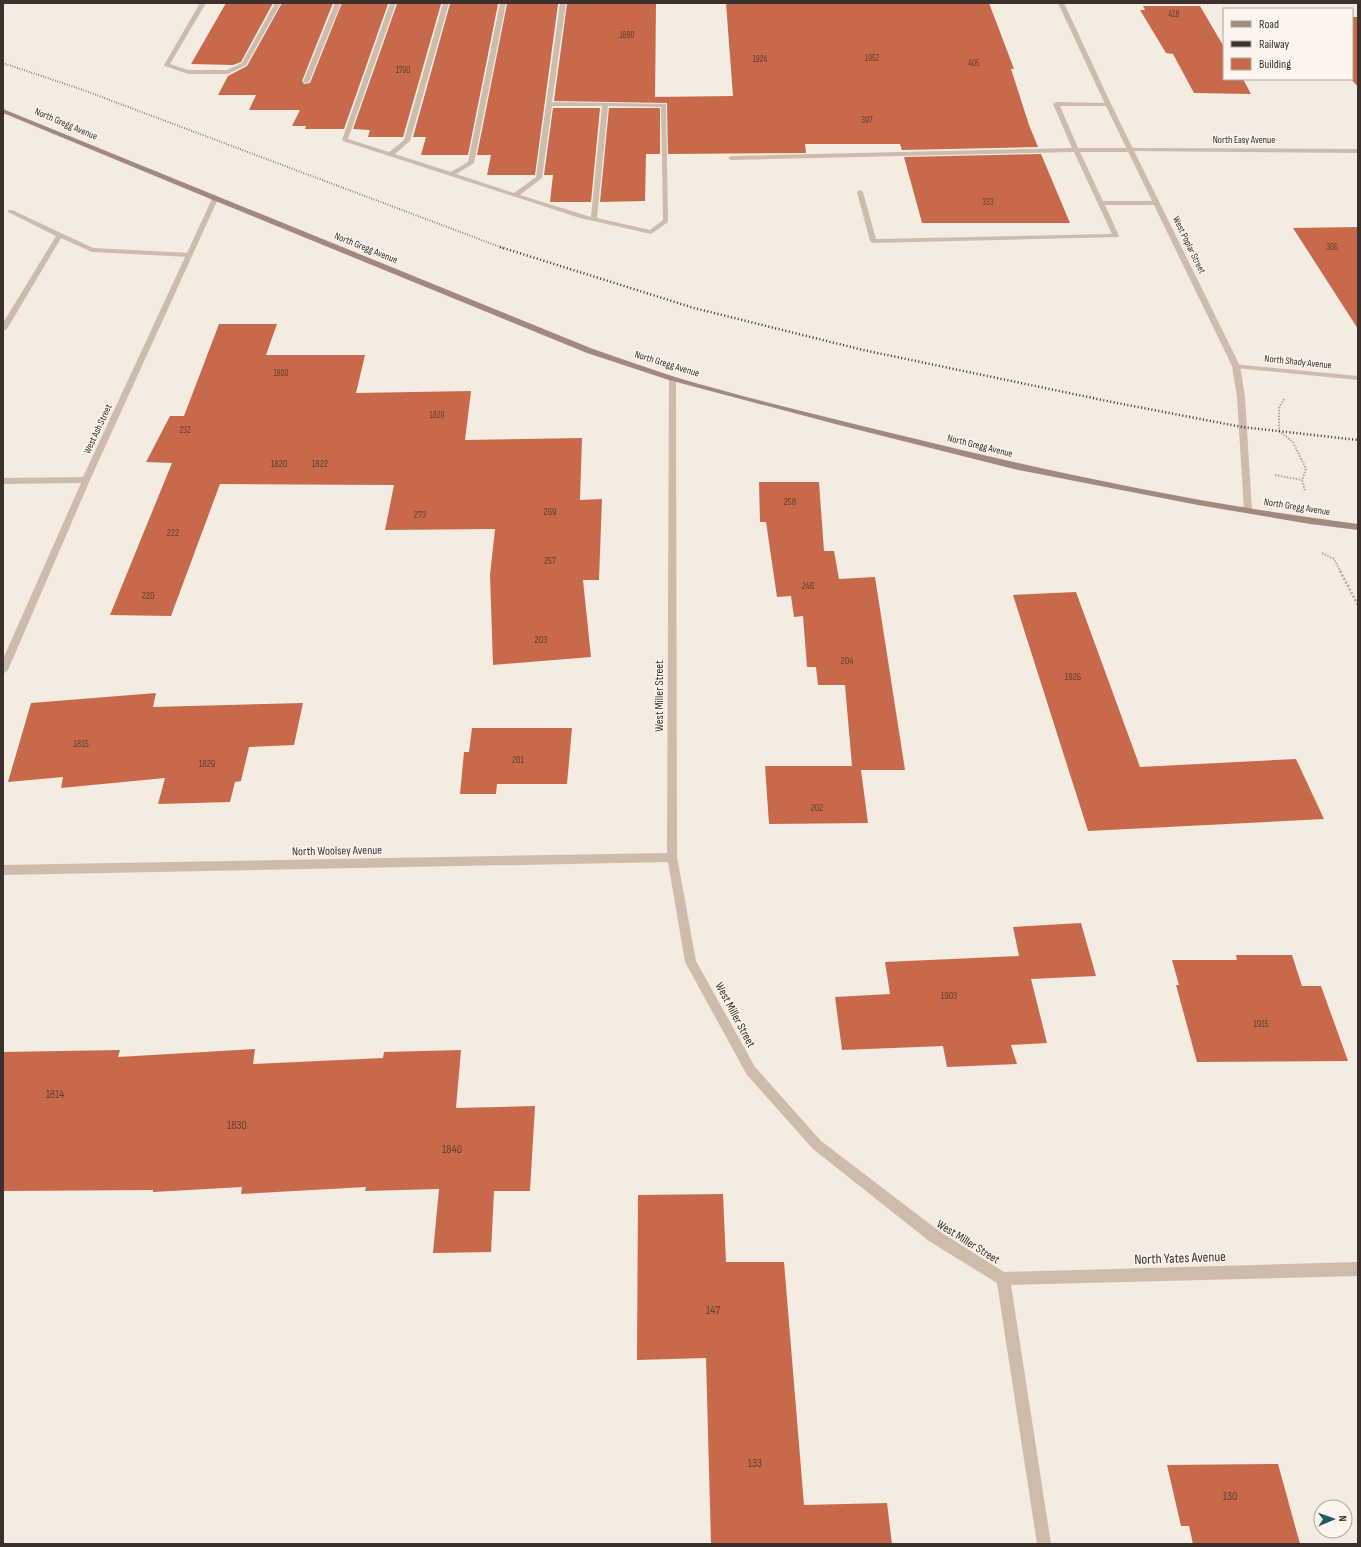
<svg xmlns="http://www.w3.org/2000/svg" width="1361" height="1547" font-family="'Sofia Sans Condensed',sans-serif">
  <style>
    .building { fill: #c8694b }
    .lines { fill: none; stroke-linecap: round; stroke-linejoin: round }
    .path-far1 { stroke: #b9a596; stroke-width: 2; stroke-dasharray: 1.5 1.5; stroke-linecap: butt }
    .path { stroke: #b9a596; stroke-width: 2.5; stroke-dasharray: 2 2; stroke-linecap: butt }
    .service { fill: #cdbbac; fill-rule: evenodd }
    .minor { fill: #cdbbac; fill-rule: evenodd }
    .tertiary { fill: #cdbbac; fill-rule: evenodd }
    .secondary { fill: #a18a7d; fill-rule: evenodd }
    .rail-far1 { stroke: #3b302b; stroke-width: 2; stroke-dasharray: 0.5 2; stroke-linecap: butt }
    .rail { stroke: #3b302b; stroke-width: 2.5; stroke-dasharray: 1 2.5; stroke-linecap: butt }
    .labels { text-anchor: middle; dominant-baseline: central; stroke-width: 3; stroke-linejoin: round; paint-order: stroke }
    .far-number-label { font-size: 9px; fill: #5e3e33 }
    .far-street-label { font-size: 10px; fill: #3b302b; stroke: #fbf5ee }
    .number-label { font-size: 10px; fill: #5e3e33 }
    .street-label { font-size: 12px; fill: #3b302b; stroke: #fbf5ee }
    .near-number-label { font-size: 12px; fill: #5e3e33 }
    .near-street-label { font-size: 14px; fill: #3b302b; stroke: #fbf5ee }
  </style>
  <rect width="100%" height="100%" fill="#f4ebe1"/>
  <path class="building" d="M226 3H273L241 62 233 65 191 64Z
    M282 3H333L302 81 304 84 310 83 342 3 388 4 344 129H305L306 126H292L300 110H249L256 95H218L228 76 247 66Z
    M656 3 655 97 733 96 726 3H989L1014 69H1011L1029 125 1038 147 902 150 900 144H805L806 153 668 154 667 103 554 101 567 4Z
    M397 4H441L403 137H368L370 130 353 129Z
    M450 4H498L468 155H421L426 137H413Z
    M507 4H558L535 175H487L491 155H477Z
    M1143 6H1200L1224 47V79H1243L1251 94 1194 93 1173 54 1166 53 1140 10H1145Z
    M1352 17H1358V87L1351 79H1352Z
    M553 108H600L591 202H550L553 175H544Z
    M609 108H660V154H646L645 201 600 202Z
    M1041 154 1070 223H922L904 157Z
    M1358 227V329L1293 228Z
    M219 324H277L266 355H365L356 393 471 391 465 440 582 438 580 500 602 499 599 580H583L591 657 493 665 490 575 495 529 385 530 394 485 220 484 171 616 110 615 172 463 146 462 170 416H184Z
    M759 482H819L824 551H834L839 579 875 577 905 770H861L868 823 769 824 765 766H852L845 685H818L816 667H807L803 616 794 617 791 596 777 597 766 522H760Z
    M1076 592 1140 767 1296 759 1324 819 1088 831 1013 595Z
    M156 693 153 707 303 703 294 745 249 747 241 781 235 782 230 802 158 804 165 778 61 788 63 777 8 782 31 703Z
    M472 728H572L567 784H497L496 794H460L464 752H469Z
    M1081 923 1096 976 1031 979 1047 1043 1011 1045 1017 1064 947 1067 943 1046 842 1050 835 997 890 994 885 962 1019 956 1013 927Z
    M1236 955H1292L1302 986H1321L1348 1061 1197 1062 1176 985H1179L1172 960H1237Z
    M255 1049 253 1064 383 1058 384 1052 461 1050 456 1108 535 1106 530 1191H494L491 1252 433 1253 439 1189 365 1191 366 1187 241 1194 242 1187 153 1192V1190L3 1191V1052L120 1050 118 1057Z
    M723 1194 726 1262H784L804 1505 887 1503 892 1544H711L706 1358 637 1360 638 1195Z
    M1278 1464 1300 1544H1193L1189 1526H1181L1167 1465Z"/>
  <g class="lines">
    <path class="path-far1" d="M1284 399 1279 408V431L1293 442 1306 469 1302 480 1305 491
      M1275 475 1302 480
      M1322 553 1334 559 1341 572"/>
    <path class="path" d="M1340 571 1358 605"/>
    <path class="service" d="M200 3H206L170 64 188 70H227L242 63 275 3H281L246 65 228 74H188L165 66 164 65Z
      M335 3H341L309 82 304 83 303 82Z
      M390 3H396L348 139 389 152 404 140 443 3H449L410 141 395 154 451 172 468 162 500 3H506L474 163 456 174 514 193 536 177 560 3H566L552 102 666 104 668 222 651 234 580 218 343 141 342 140ZM552 106H602L591 217 520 195 542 178ZM608 106 661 107 663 220 650 230 597 218Z
      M1056 102 1110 103V105L1108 106H1060L1078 148H1131L1134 150 1131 152H1080L1103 201H1156L1159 203 1156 205H1105L1119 236 1118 237 873 243 870 241 857 192 860 190 863 192 876 239 1112 234 1074 152 731 160 728 158 731 156 1072 148 1053 104Z
      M8 210H12L93 248 190 253 193 255 190 257 92 252 61 238 7 329 3 331V323L56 236 8 212Z"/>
    <path class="minor" d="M1131 148 1358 149V153L1129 151V149Z
      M215 197 218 199 90 480 8 670 3 674V659L81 483 3 484V478L83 477 212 199Z
      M1233 364 1358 376V380L1236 368 1232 366Z
      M669 376H672L676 378 677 857 696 961 755 1067 821 1141 939 1231 1004 1272 1358 1262V1276L1011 1285 1051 1544H1037L997 1283 929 1241 813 1149 747 1075 685 962 668 862 3 875V865L667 853Z"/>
    <path class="tertiary" d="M1058 3H1064L1111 104 1240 366 1245 397 1252 511 1251 513H1245L1244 511 1237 397 1232 366 1105 104Z"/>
    <path class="secondary" d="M3 109 593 349C620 358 647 368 675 377 753 400 833 419 912 438 1059 474 1208 505 1358 524V530L1310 524 1198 505 1014 469 839 425 669 380 587 353 213 200 3 113Z"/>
    <path class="rail-far1" d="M3 63 83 90 503 248"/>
    <path class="rail" d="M500 247 694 308 863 350 1112 402 1242 427 1358 440"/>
  </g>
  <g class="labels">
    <g class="far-number-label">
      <text x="1174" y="14">418</text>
      <text x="627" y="35">1880</text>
      <text x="872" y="58">1952</text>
      <text x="760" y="59">1924</text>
      <text x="974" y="63">405</text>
      <text x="403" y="70">1790</text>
      <text x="867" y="120">397</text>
      <text x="988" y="202">333</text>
      <text x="1332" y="247">306</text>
      <text x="281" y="373">1800</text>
      <text x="437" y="415">1828</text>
      <text x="185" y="430">232</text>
    </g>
    <g class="far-street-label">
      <text transform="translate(66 124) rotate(23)">North Gregg Avenue</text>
      <text x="1244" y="140">North Easy Avenue</text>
      <text transform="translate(1189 245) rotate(64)">West Poplar Street</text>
      <text transform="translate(366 248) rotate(22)">North Gregg Avenue</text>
      <text transform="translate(1298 362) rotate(6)">North Shady Avenue</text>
      <text transform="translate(667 364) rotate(17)">North Gregg Avenue</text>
      <text transform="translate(98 429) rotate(-65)">West Ash Street</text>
      <text transform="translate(980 446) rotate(14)">North Gregg Avenue</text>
      <text transform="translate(1297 507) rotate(9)">North Gregg Avenue</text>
    </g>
    <g class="number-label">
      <text x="279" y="464">1820</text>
      <text x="320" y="464">1822</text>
      <text x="790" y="502">258</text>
      <text x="550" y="512">269</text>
      <text x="420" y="515">273</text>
      <text x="173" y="533">222</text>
      <text x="550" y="561">257</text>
      <text x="808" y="586">246</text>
      <text x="148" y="596">220</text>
      <text x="541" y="640">203</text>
      <text x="847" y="661">204</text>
      <text x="1073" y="677">1926</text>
      <text x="81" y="744">1815</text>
      <text x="518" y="760">201</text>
      <text x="207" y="764">1829</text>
      <text x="817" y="808">202</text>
      <text x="949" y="996">1903</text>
      <text x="1261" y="1024">1915</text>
    </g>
    <g class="street-label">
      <text transform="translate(659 696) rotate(-90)">West Miller Street</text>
      <text transform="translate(337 851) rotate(-1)">North Woolsey Avenue</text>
      <text transform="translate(735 1015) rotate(62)">West Miller Street</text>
      <text transform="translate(968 1242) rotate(32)">West Miller Street</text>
    </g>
    <g class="near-number-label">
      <text x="55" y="1094">1814</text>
      <text x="237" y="1125">1830</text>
      <text x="452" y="1149">1840</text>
      <text x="713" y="1310">147</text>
      <text x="755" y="1463">133</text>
      <text x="1230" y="1496">130</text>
    </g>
    <g class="near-street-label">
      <text transform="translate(1180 1258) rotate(-2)">North Yates Avenue</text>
    </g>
  </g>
  <rect width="1361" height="1547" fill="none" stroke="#3b302b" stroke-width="8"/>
  <rect x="1223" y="8" width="130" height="72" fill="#fbf5ee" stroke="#aea6a0"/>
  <rect x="1231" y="21" width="20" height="6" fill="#a18a7d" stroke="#aea6a0"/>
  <text x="1259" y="28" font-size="12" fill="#3b302b">Road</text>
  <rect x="1231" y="41" width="20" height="6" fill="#3b302b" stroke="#aea6a0"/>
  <text x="1259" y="48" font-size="12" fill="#3b302b">Railway</text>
  <rect x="1231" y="58" width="20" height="12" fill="#c8694b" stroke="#aea6a0"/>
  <text x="1259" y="68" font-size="12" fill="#3b302b">Building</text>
  <g transform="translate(1333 1519) rotate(88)"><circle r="19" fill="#fbf5ee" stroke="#aea6a0"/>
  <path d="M0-3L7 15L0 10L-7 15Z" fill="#1f5a5e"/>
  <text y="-6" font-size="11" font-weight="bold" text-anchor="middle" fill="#3b302b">N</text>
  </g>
</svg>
